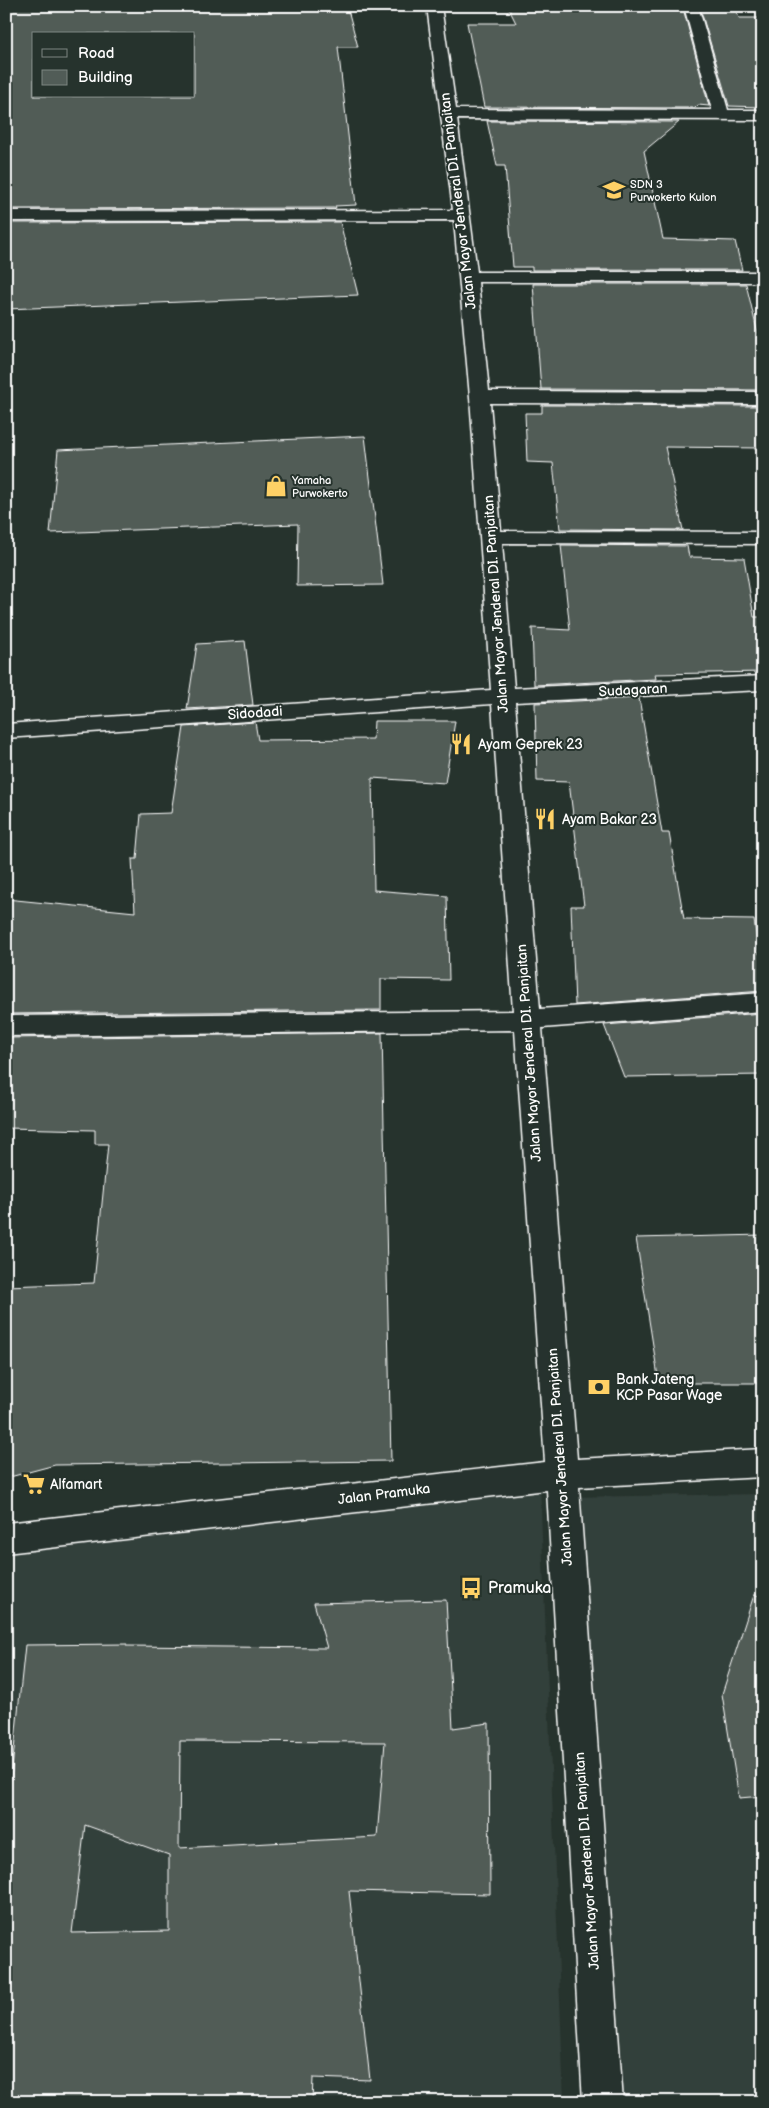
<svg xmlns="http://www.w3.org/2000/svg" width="769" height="2108" font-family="'Balsamiq Sans',sans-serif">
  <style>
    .built { fill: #333f3a }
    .building { fill: #515c57; stroke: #fff; fill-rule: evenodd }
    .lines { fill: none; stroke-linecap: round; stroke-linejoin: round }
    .minor-casing { stroke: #fff; stroke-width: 3 }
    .minor { fill: #26332d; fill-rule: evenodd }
    .labels { text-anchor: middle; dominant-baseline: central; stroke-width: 4; stroke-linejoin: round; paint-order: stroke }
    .far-poi-label { font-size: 11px; fill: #fff; stroke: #26332d; text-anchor: start }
    .street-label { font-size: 14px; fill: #fff; stroke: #26332d }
    .poi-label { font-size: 14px; fill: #fff; stroke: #26332d; text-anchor: start }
    .near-poi-label { font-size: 16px; fill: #fff; stroke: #26332d; text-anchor: start }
  </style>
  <rect width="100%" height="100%" fill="#26332d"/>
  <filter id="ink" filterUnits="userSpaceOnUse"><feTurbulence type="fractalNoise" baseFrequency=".02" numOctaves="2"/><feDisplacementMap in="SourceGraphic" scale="10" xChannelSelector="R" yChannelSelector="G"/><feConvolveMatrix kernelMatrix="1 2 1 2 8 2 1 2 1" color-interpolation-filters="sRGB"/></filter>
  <g filter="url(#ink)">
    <path class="built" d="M540 1485 564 2102H6V1549Z
      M763 1494V2102H611L564 1497Z"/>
    <path class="building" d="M6 6H347L358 47H338L356 205 335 206 336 208 6 209ZM34 34H194V96H34Z
      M735 7 739 18H763V107L729 106 700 8Z
      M683 8 709 106 698 105 695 108 484 107 467 23H516L509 9Z
      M487 121 679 122 644 151 663 239 735 241 742 270H532V267H513L505 166H497Z
      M340 222 358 295 6 309V223Z
      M533 284H746L763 355V390L541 389Z
      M542 405 763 406V448L665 447 683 530 560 529 553 463 527 462 525 413H542Z
      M365 436 383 585 297 586 298 524 50 533 58 450Z
      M561 545 687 546 689 557 744 558 754 617H763V672L655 674 656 679 534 685 532 628 570 630Z
      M245 641 253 705 187 709 197 644Z
      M639 698 662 833H669L684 919 754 920 759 954H763V991L575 1005 571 906H584L569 782 537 781 535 703Z
      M374 721H455L445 783 372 778 374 890 447 896 449 980 381 979V1010L6 1014V899L135 912 132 859H137L141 814 171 813 184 727 255 722 258 740 373 739Z
      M763 1013V1075L624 1077 604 1025Z
      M382 1033 391 1461 55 1465 6 1478V1286L94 1283 108 1144H95V1130L6 1128V1038Z
      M763 1235V1383H659L636 1238Z
      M754 1595 763 1596V1796L739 1798 722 1694Z
      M446 1600 453 1728 489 1723 490 1894 349 1891 370 2080 313 2078 312 2102 6 2100V1826L25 1645 127 1644V1646L327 1648 314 1603ZM180 1741 385 1742 377 1837 179 1848ZM85 1825 169 1855V1931L72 1933Z"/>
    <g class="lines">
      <g class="minor-casing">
        <path id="minor" d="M427 6H441L456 109 712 110 684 6H698L728 110H763V120L457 119 477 272H763V282H478L489 391 763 392V404L490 403 501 531 763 532V544L502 543 514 688 763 676V690L515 702 540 1009 763 993V1011L542 1028 577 1459 763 1449V1477L579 1487 623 2102H583L547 1490 6 1553V1523L545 1462 515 1030 6 1036V1016L513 1011 492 704 6 738V724L491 690 470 397 454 220 6 221V211L453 210Z"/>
      </g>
      <use href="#minor" class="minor"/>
    </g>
  </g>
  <defs>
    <g id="school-bare" transform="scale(1.725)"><path d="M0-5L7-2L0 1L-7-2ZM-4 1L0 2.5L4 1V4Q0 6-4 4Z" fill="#ffd166" stroke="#26332d" stroke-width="2.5" paint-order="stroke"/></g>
    <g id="shop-bare" transform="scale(1.725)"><path d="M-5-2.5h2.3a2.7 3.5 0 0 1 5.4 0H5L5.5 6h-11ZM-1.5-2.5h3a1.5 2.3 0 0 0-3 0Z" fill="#ffd166" stroke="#26332d" stroke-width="2.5" paint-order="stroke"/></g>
    <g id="restaurant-bare" transform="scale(1.725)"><path d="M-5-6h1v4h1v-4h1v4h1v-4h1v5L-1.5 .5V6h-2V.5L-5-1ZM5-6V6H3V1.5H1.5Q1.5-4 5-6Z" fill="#ffd166" stroke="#26332d" stroke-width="2.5" paint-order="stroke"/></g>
    <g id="bank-bare" transform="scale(1.725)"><path d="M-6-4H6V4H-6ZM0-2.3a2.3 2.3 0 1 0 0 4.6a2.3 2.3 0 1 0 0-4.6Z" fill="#ffd166" stroke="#26332d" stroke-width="2.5" paint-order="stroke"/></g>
    <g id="supermarket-bare" transform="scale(1.725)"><path d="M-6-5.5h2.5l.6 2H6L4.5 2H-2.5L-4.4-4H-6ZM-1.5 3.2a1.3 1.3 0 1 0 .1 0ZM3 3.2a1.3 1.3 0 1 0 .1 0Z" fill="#ffd166" stroke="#26332d" stroke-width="2.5" paint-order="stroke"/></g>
    <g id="bus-bare" transform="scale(1.725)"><path d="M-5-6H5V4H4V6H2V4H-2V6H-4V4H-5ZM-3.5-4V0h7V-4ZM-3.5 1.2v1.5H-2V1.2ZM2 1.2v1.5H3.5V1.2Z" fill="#ffd166" stroke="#26332d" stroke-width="2.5" paint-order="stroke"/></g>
  </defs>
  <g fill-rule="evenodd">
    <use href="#school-bare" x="614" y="190"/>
    <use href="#shop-bare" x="276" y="486"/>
    <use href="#restaurant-bare" x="461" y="744"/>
    <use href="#restaurant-bare" x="545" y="819"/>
    <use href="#bank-bare" x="599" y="1387"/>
    <use href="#supermarket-bare" x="34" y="1484"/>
    <use href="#bus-bare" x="471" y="1588"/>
  </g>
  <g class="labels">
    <g class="far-poi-label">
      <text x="630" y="184">SDN 3<tspan x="630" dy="13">Purwokerto Kulon</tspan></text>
      <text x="292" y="480">Yamaha<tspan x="292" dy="13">Purwokerto</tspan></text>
    </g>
    <g class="street-label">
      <text transform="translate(458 201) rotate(-97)">Jalan Mayor Jenderal DI. Panjaitan</text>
      <text transform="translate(496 604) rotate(-94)">Jalan Mayor Jenderal DI. Panjaitan</text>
      <text transform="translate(633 690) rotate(-3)">Sudagaran</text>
      <text transform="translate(255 713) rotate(-4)">Sidodadi</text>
      <text transform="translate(529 1053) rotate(-94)">Jalan Mayor Jenderal DI. Panjaitan</text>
      <text transform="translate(560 1457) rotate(-94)">Jalan Mayor Jenderal DI. Panjaitan</text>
      <text transform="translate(384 1494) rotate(-7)">Jalan Pramuka</text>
      <text transform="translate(587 1861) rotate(-94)">Jalan Mayor Jenderal DI. Panjaitan</text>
    </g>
    <g class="poi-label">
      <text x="478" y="744">Ayam Geprek 23</text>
      <text x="562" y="819">Ayam Bakar 23</text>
      <text x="616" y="1379">Bank Jateng<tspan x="616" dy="16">KCP Pasar Wage</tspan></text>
      <text x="50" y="1484">Alfamart</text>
    </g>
    <g class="near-poi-label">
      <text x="488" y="1588">Pramuka</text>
    </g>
  </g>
  <rect width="769" height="2108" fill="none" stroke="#26332d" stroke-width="25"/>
  <rect x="12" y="12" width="744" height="2083" fill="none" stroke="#fff" stroke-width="2" filter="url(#ink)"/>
  <rect x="32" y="32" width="162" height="65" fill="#26332d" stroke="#7d8581"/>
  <rect x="42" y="49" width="25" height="8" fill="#26332d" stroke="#7d8581"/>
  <text x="78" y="58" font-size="15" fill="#ffffff">Road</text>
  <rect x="42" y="70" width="25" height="15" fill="#515c57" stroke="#7d8581"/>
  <text x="78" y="82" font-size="15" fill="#ffffff">Building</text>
</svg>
